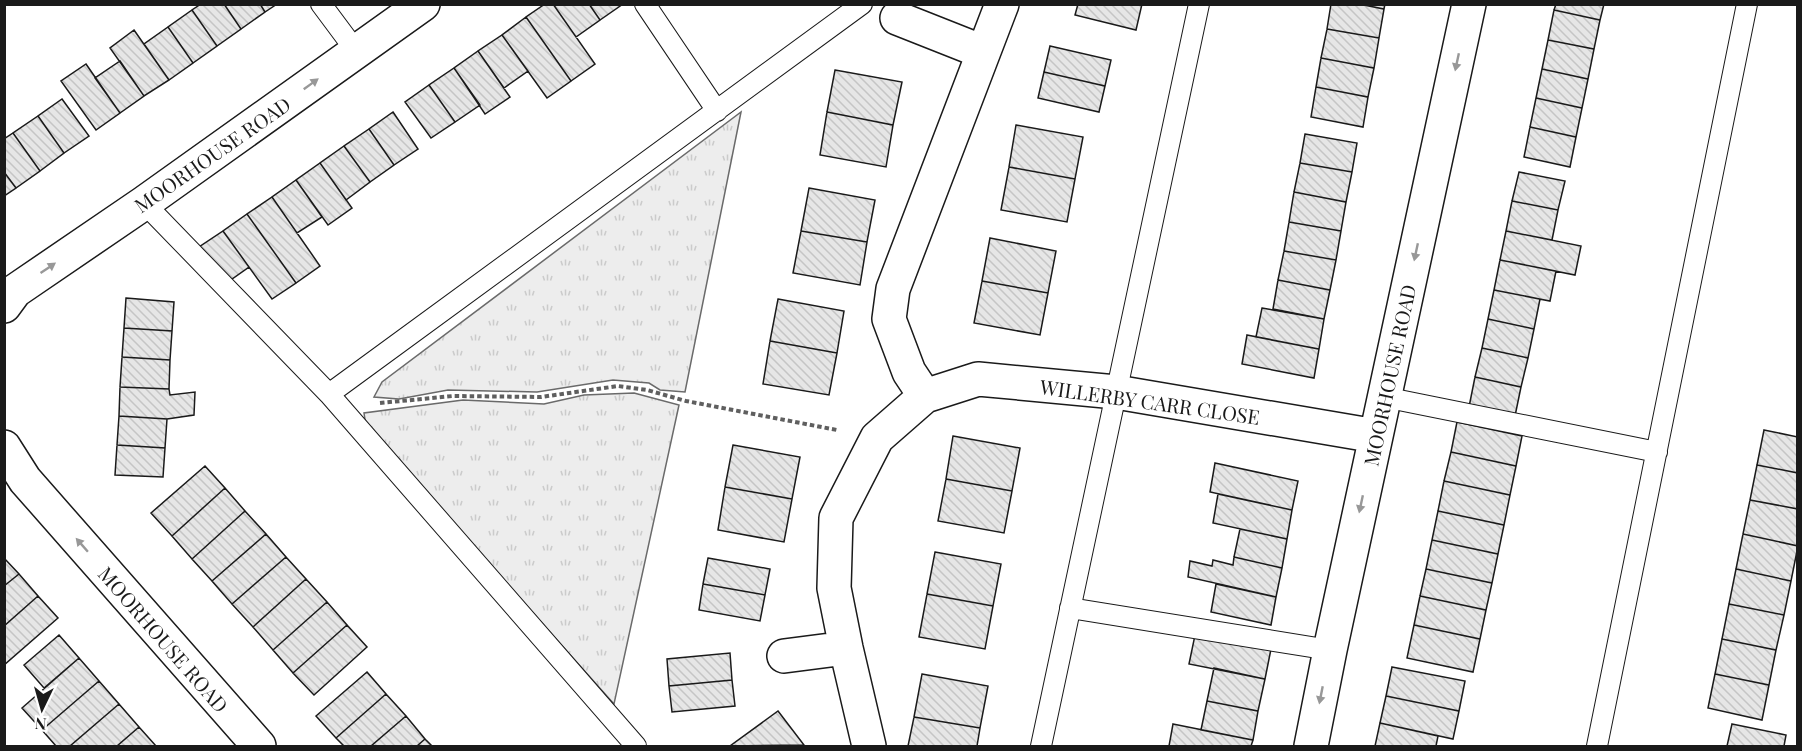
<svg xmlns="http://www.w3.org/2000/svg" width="1802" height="751" font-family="'Playfair Display',serif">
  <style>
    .grass { fill: url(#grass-tufts); stroke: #6a6a6a; stroke-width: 1.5 }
    .building { fill: url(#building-back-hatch); stroke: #1a1a1a; stroke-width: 1.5 }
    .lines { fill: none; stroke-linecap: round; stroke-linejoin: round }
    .service-casing { stroke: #1a1a1a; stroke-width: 22 }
    .minor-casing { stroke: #1a1a1a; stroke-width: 36 }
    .path { stroke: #5f5f5f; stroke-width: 4; stroke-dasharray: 4.5 3; stroke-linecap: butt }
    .service { stroke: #fff; stroke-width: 20 }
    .minor { stroke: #fff; stroke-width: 33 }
    .oneway { fill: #989898 }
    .labels { text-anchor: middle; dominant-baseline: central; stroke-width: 4.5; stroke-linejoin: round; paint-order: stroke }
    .street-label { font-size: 20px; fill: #1a1a1a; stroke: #fff }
  </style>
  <defs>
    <pattern id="grass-tufts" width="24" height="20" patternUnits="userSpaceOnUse" patternTransform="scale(1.5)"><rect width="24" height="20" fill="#ededed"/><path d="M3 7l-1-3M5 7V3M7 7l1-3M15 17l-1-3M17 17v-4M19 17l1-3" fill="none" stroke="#cbcbcb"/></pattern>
    <pattern id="building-back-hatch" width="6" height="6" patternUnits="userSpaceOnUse" patternTransform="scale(1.5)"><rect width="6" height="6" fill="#e6e6e6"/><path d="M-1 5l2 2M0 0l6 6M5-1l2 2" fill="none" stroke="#c5c5c5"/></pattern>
  </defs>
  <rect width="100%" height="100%" fill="#fff"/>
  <path class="grass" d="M741 112 685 392 660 390 649 383 613 380 537 392 448 390 399 399 374 397 382 382Z
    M634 393 679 405 614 704 366 426 364 413 463 400 544 404 584 395Z"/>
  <path class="building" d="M201 4H224L241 29 217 46 192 10Z
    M224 4H260L265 12 241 29Z
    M260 4H277L265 12Z
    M545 4H553L595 64 571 81 526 17Z
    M553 4H589L600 20 576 37Z
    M589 4H623L600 20Z
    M1078 4H1142L1136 30 1075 15Z
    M1331 4H1359L1384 9 1379 38 1327 29Z
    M1359 4H1385L1384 9Z
    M1556 4H1604L1600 20 1554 10Z
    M192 10 217 46 193 63 168 27Z
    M1554 10 1600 20 1594 49 1548 40Z
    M526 17 571 81 547 98 502 35Z
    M168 27 193 63 169 80 144 44Z
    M1327 29 1379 38 1374 68 1321 58Z
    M134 30 169 80 144 96 110 48Z
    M502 35 528 71 504 88 478 51Z
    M1548 40 1594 49 1588 79 1542 69Z
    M1050 46 1111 60 1105 86 1044 72Z
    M478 51 510 97 485 114 454 68Z
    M1321 58 1374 68 1368 97 1316 87Z
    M120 61 144 96 120 113 95 78Z
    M86 64 120 113 96 130 61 81Z
    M454 68 480 105 455 122 429 85Z
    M1542 69 1588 79 1582 108 1536 98Z
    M835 70 902 82 893 125 827 112Z
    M1044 72 1105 86 1099 112 1038 98Z
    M429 85 455 122 431 138 405 102Z
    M1316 87 1368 97 1363 127 1311 117Z
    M1536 98 1582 108 1576 137 1530 127Z
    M62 99 89 136 64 153 38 116Z
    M393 112 418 149 394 165 369 129Z
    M827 112 893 125 886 167 820 155Z
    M38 116 64 153 40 171 13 133Z
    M1016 125 1083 137 1075 179 1009 167Z
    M1530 127 1576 137 1570 167 1524 157Z
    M369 129 394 165 370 182 344 146Z
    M13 133 40 171 16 188 4 172V139Z
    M1305 134 1357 143 1352 172 1300 163Z
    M344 146 370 182 346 200 320 163Z
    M320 163 352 208 328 225 296 180Z
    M1300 163 1352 172 1346 202 1294 192Z
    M1009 167 1075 179 1067 222 1001 210Z
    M4 172 16 188 4 196Z
    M1519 172 1565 181 1558 210 1512 201Z
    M296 180 322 217 297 233 272 197Z
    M809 188 875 200 867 242 801 231Z
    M1294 192 1346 202 1341 231 1289 222Z
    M272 197 320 266 296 283 247 214Z
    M1512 201 1558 210 1552 240 1506 231Z
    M247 214 296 283 272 299 223 231Z
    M1289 222 1341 231 1336 260 1284 251Z
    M223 231 249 267 225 284 199 247Z
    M801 231 867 242 860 285 793 273Z
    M1506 231 1581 246 1575 275 1500 260Z
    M990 238 1056 251 1048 293 982 281Z
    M1284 251 1336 260 1330 290 1278 280Z
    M1500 260 1556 271 1550 301 1494 290Z
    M1278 280 1330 290 1324 319 1273 309Z
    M982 281 1048 293 1040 335 974 323Z
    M1494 290 1540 299 1534 329 1488 319Z
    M126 298 174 302 172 331 124 328Z
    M778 299 844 311 837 353 770 341Z
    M1262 308 1324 319 1319 349 1256 337Z
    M1488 319 1534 329 1528 358 1482 348Z
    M124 328 172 331 170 360 122 357Z
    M1247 335 1319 349 1314 378 1242 364Z
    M770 341 837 353 829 395 763 384Z
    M1482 348 1528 358 1521 387 1475 377Z
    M122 357 170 360 169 389 120 387Z
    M1475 377 1521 387 1515 416 1469 407Z
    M120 387 169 389 170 395 195 392 194 415 167 419 119 416Z
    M119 416 167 419 165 448 117 445Z
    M1457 422 1522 436 1516 466 1451 452Z
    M1764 430 1798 437V473L1757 465Z
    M953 436 1020 448 1012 491 946 479Z
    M117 445 165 448 163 477 115 475Z
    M733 445 800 457 792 499 725 487Z
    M1451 452 1516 466 1510 495 1444 481Z
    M1215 463 1298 481 1292 510 1210 492Z
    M1757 465 1798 473V509L1750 500Z
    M205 466 225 488 172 536 151 513Z
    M946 479 1012 491 1004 533 938 521Z
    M1444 481 1510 495 1504 525 1438 511Z
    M725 487 792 499 784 542 718 530Z
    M225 488 245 511 192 559 172 536Z
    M1218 494 1292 510 1287 539 1213 523Z
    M1750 500 1798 509V546L1743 534Z
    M245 511 266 534 212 581 192 559Z
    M1438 511 1504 525 1498 554 1432 540Z
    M1240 529 1287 539 1282 568 1234 557Z
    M266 534 286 557 232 604 212 581Z
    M1743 534 1798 546 1791 581 1736 569Z
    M1432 540 1498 554 1492 583 1426 569Z
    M935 552 1001 564 993 606 927 594Z
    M286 557 306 579 253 627 232 604Z
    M1234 557 1282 568 1276 597 1188 577 1190 561 1212 566 1213 560 1233 565Z
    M4 558 19 574 4 586Z
    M708 558 770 569 765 595 703 584Z
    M1426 569 1492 583 1486 610 1420 596Z
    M1736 569 1791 581 1784 615 1729 604Z
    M19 574 38 596 4 626V586Z
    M306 579 327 602 273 650 253 627Z
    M703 584 765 595 760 621 699 610Z
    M1216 584 1276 597 1271 625 1211 612Z
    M927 594 993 606 985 649 919 637Z
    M38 596 58 618 4 665V626Z
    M1420 596 1486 610 1480 639 1414 625Z
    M327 602 347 625 293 673 273 650Z
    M1729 604 1784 615 1776 650 1722 639Z
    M347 625 367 647 314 695 293 673Z
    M1414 625 1480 639 1473 672 1407 658Z
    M59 635 79 658 44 688 24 665Z
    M1195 635 1271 649 1265 679 1189 664Z
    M1722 639 1776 650 1769 685 1715 674Z
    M730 653 732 680 669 686 667 659Z
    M79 658 99 681 42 730 22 708Z
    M1392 667 1465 681 1459 711 1386 696Z
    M1214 668 1265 679 1258 711 1207 701Z
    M367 672 386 694 336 738 316 716Z
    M922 674 988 686 980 728 914 717Z
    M1715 674 1769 685 1762 720 1708 708Z
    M732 680 735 706 672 712 669 686Z
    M99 681 119 704 70 746H56L42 730Z
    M386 694 406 716 371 746H344L336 738Z
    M1386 696 1459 711 1453 739 1380 723Z
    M1207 701 1258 711 1253 740 1201 730Z
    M119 704 139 727 117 746H70Z
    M778 711 804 745 730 746Z
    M406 716 425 739 417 746H371Z
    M914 717 980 728 977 746H908Z
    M1380 723 1438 736 1436 746H1375Z
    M1173 724 1253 740 1251 746H1169Z
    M1732 724 1786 735 1784 746H1727Z
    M139 727 156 746H117Z
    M425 739 432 746H417Z"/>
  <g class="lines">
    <g class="service-casing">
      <path id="service" d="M321 4 356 51
        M645 4 717 111
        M144 203 329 394
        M1384 397 1657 452
        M1070 608 1330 650
        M636 746 329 394 862 4
        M1041 746 1199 4
        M1597 746 1747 4"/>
    </g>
    <g class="minor-casing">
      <path id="minor" d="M897 18 983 52
        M4 306 15 291 144 203 423 4
        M925 396 909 372 889 319 893 289 1002 4
        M4 447 25 480 259 746
        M784 656 846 648
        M869 746 846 648 834 588 836 518 877 438 925 396 978 379 1116 392 1376 436
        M1311 746 1330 650 1469 4"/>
    </g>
    <path class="path" d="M380 403 453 396 541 397 618 386 647 390 686 401 837 430"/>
    <use href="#service" class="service"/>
    <use href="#minor" class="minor"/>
  </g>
  <defs><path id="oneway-solid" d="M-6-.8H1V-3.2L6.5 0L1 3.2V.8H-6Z" transform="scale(1.5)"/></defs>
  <g class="oneway">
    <use href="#oneway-solid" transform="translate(1457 62) rotate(102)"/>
    <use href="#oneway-solid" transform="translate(311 84) rotate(-36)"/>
    <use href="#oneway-solid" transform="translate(1416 252) rotate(102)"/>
    <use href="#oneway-solid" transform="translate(48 268) rotate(-34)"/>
    <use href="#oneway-solid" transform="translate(1361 504) rotate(102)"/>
    <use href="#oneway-solid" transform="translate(82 545) rotate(-131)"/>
    <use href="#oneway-solid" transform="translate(1321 695) rotate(101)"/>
  </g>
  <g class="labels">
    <g class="street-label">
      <text transform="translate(212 154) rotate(-35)">MOORHOUSE ROAD</text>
      <text transform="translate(1389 375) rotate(-78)">MOORHOUSE ROAD</text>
      <text transform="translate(1150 401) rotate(8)">WILLERBY CARR CLOSE</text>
      <text transform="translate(164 639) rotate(49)">MOORHOUSE ROAD</text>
    </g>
  </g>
  <rect width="1802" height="751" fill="none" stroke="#1a1a1a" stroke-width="12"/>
  <g transform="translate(42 709) rotate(185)" stroke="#ffffff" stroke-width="4.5" paint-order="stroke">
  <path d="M0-4.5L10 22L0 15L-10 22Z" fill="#1a1a1a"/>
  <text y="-9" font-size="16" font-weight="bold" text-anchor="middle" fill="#1a1a1a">N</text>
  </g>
</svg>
